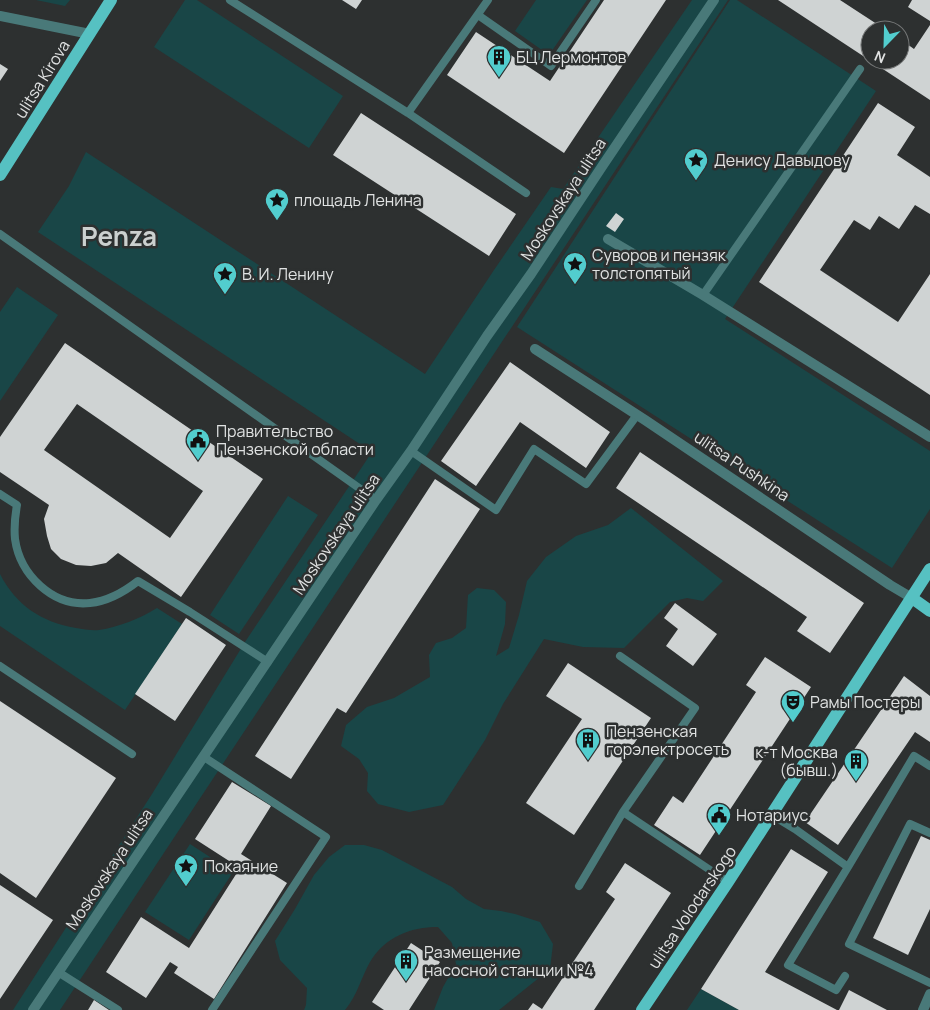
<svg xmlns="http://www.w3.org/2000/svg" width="930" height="1010" font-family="Manrope,sans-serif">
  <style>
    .green { fill: #194647 }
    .building { fill: #cfd3d3; fill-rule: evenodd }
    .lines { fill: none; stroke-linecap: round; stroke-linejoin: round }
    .service { stroke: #497979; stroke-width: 8 }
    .pedestrian { stroke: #497979; stroke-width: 10 }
    .minor { stroke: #497979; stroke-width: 10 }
    .primary { stroke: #56c1c2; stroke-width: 12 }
    .labels { text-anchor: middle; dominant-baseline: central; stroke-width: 5; stroke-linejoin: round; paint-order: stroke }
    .poi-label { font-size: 16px; fill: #e0e2e2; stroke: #2d3030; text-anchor: start }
    .street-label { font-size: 16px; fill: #e0e2e2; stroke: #2d3030 }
    .town-label { font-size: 26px; font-weight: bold; fill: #ccd0cf; stroke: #2d3030 }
  </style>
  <rect width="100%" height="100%" fill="#2d3030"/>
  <path class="green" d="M36 0H70L65 6Z
    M185 0H197L343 96 309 148 154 47Z
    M536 0H587L549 55 515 31Z
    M692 0H728L60 1010H13L152 794 245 642 372 452 38 232 69 186 86 152 425 374 494 270 551 187 563 189Z
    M730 0H737L876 91 725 319 930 451V509L892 568 517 327Z
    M17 287 58 315 0 401V312Z
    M288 496 318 515 239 634 210 615Z
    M631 508 723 581 703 601 687 598 670 602 624 648 583 647 544 639 503 704 485 740 443 805 409 812 378 804 367 791 368 773 359 759 341 746 346 725 367 707 394 698 430 677 429 655 436 643 452 638 466 628 468 595 477 588 494 590 506 602 505 624 496 656 509 648 519 615 527 581 546 557 576 536 608 525Z
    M0 574C16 605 41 622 76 628 83 629 92 631 99 630 119 627 139 619 157 608L182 624 125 710 0 626Z
    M190 844 233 872 189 940 145 912Z
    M345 845H364L382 850 452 887 466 899 484 909 501 911 515 914 540 922 553 944 550 969 499 1010H434L443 987 456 964 452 943 438 927C410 927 385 937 370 962 361 978 357 996 345 1010H304L306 1005 307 988 280 960 275 941 295 909 314 875 329 857Z
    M701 989 739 1010H687Z"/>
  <path class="building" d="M342 0H362L356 9Z
    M604 0H666L564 153 447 75 476 32 550 81Z
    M778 0H840L886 30H870V60H900V39L914 49 930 25V100Z
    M912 0H930V21L908 7Z
    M0 64 8 69 0 81Z
    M878 103 915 127 897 155 930 177V214L915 205 899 229 879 216 870 230 854 220 820 270 898 322 930 274V395L759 282Z
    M361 113 516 214 489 256 333 155Z
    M616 213 624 219 615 232 606 226Z
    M65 343 263 479 181 597 118 553 106 563 91 566 76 565 61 559 51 549 47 536 44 519 49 505 0 472V437ZM77 404 203 491 170 538 44 450Z
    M510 362 610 432 586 468 520 422 476 486 441 461Z
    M640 452 864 603 830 653 797 631 807 617 616 488Z
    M435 479 480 509 346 713 337 708 291 779 255 756Z
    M675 603 717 634 693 666 666 646 678 629 664 618Z
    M186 618 226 645 175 721 135 694Z
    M765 657 811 687 700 855 654 825 673 796 683 803 756 692 746 685Z
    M568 663 651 718 574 835 526 803 582 719 546 696Z
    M904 676 930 696V742L915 732 838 845 805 822Z
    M0 701 116 778 36 898 0 873Z
    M232 782 271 806 241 854 287 883 214 999 174 973 178 967 170 962 146 998 106 972 141 917 189 948 240 868 195 839Z
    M921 836 930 840V909L908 955 873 938Z
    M791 849 828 872 765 972 837 1010H739L701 989Z
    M625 863 671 893 594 1010H528L533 1003 542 1009 615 899 606 892Z
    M0 885 53 920 0 999Z
    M411 943 440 962 409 1010H384L372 1002Z
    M849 990 887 1010H839Z
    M94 1000 109 1010H88Z"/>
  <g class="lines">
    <path class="service" d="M230 0 408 113 526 193
      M478 15 551 66 596 0
      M408 113 488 0
      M0 234 376 500
      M703 295 860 69
      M411 451 496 510 534 449 586 484 637 415
      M0 494 17 505C15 516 14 528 15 539 20 575 53 607 90 603 109 601 124 592 138 581L190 612 268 662
      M620 656 695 708 623 812
      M0 666 132 754
      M204 757 326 837 212 1010
      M772 815 795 829 848 867 788 965 836 990 845 976
      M930 833 910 824 849 944 930 983
      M848 867 914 756 930 766
      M579 886 623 812 728 882
      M58 972 118 1010"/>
    <path class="pedestrian" d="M33 1010 376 500 411 451 487 336 531 274 603 165 714 0"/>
    <path class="minor" d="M0 16 90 34
      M608 239 703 295 930 437
      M535 349 645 420 890 585 912 598
      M923 1010 930 994"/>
    <path class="primary" d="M0 175 111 0
      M912 598 930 611
      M642 1010 728 882 930 569"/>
  </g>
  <defs>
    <g id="building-pin" transform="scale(1.25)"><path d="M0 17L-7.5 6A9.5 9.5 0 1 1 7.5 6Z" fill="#52cdce" stroke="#2d3030"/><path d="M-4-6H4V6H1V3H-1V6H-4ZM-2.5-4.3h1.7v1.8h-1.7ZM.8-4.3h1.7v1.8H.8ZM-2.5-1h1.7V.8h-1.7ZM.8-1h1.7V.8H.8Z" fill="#111"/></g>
    <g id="sight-pin" transform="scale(1.25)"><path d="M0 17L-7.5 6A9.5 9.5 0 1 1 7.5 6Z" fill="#52cdce" stroke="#2d3030"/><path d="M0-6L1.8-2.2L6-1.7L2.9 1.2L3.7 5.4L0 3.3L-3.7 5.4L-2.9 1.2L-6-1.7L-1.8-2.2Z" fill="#111"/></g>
    <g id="civic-pin" transform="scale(1.25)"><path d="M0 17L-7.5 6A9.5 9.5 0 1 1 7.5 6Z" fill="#52cdce" stroke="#2d3030"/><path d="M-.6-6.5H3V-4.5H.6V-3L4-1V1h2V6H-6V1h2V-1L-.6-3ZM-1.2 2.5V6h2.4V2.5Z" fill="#111"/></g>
    <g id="theatre-pin" transform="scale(1.25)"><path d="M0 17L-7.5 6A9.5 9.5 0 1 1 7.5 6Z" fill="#52cdce" stroke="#2d3030"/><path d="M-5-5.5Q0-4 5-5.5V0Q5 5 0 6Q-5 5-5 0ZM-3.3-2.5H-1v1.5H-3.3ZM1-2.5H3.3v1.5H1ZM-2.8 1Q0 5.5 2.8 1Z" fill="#111"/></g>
  </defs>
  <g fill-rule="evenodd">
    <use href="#building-pin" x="499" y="57"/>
    <use href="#sight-pin" x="696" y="160"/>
    <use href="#sight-pin" x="277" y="200"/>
    <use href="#sight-pin" x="575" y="264"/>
    <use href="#sight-pin" x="225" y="274"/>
    <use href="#civic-pin" x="198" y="440"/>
    <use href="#theatre-pin" x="793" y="702"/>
    <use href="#building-pin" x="588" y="740"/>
    <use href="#building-pin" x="856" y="761"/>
    <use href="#civic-pin" x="719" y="815"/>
    <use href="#sight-pin" x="186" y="866"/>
    <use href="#building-pin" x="406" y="961"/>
  </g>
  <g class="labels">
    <g class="poi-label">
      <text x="516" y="57">БЦ Лермонтов</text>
      <text x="714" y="160">Денису Давыдову</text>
      <text x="294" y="200">площадь Ленина</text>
      <text x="592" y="255">Суворов и пензяк<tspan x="592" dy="18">толстопятый</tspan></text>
      <text x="242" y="274">В. И. Ленину</text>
      <text x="216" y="431">Правительство<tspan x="216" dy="18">Пензенской области</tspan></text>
      <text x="810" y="702">Рамы Постеры</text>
      <text x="606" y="731">Пензенская<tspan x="606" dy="18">горэлектросеть</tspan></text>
      <text x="838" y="752" text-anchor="end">к-т Москва<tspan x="838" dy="18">(бывш.)</tspan></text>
      <text x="736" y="815">Нотариус</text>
      <text x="204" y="866">Покаяние</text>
      <text x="424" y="952">Размещение<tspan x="424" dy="18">насосной станции №4</tspan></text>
    </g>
    <g class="street-label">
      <text transform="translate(42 79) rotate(-58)">ulitsa Kirova</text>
      <text transform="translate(563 199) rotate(-57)">Moskovskaya ulitsa</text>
      <text transform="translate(742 466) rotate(34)">ulitsa Pushkina</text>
      <text transform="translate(336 534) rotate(-56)">Moskovskaya ulitsa</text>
      <text transform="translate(109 869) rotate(-56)">Moskovskaya ulitsa</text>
      <text transform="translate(692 907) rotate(-56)">ulitsa Volodarskogo</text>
    </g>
    <g class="town-label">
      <text x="119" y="236">Penza</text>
    </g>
  </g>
  <g transform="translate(885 45) rotate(203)"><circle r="24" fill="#2d3030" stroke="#757777"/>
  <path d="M0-4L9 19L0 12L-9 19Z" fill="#52cdce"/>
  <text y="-8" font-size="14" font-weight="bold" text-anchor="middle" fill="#e0e2e2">N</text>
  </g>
</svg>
